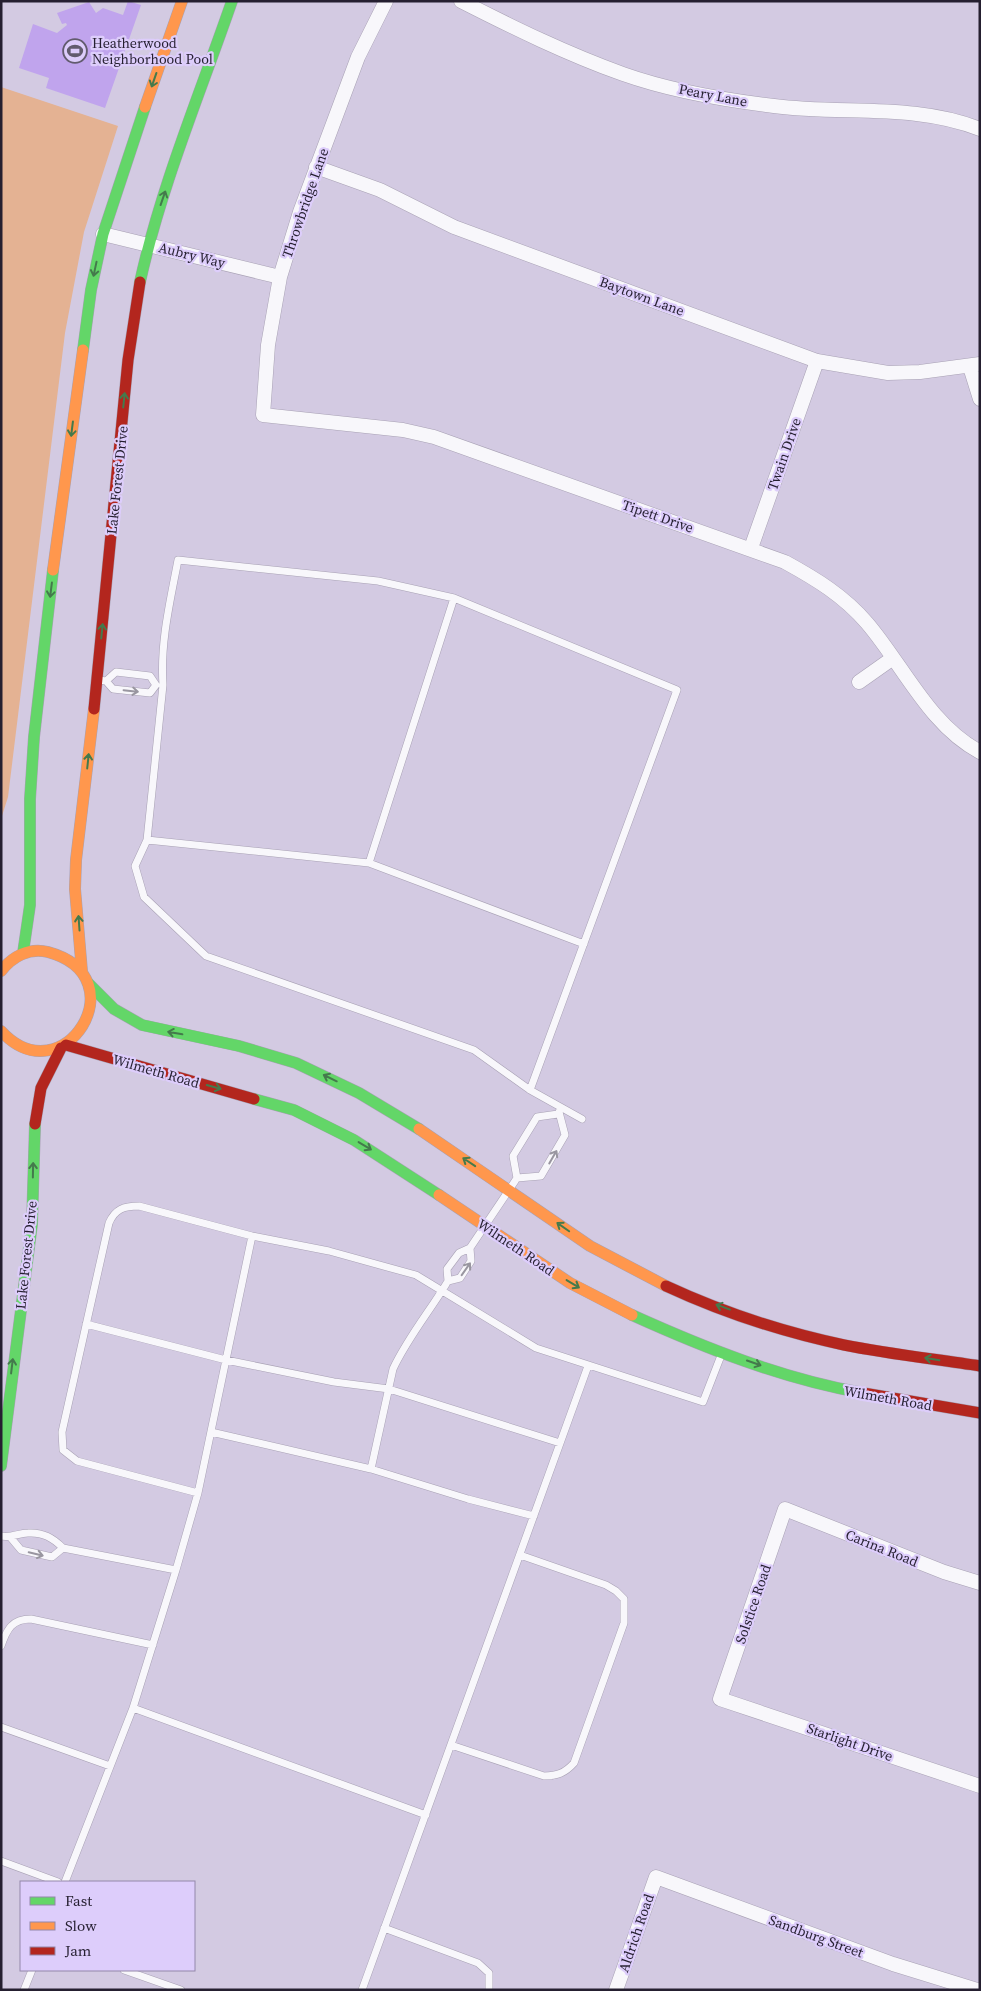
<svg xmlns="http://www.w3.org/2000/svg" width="981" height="1991" font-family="'Source Serif 4',serif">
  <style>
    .green { fill: #e4b293 }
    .water { fill: #c0a4ed }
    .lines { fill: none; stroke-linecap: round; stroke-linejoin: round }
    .lane-casing { stroke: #a8a1b4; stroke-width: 8 }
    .street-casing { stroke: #a8a1b4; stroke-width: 15 }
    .fast-casing { stroke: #a8a1b4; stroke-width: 12 }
    .slow-casing { stroke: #a8a1b4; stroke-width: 12 }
    .jam-casing { stroke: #a8a1b4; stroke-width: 12 }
    .lane { stroke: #f8f7fb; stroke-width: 7 }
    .street { stroke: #f8f7fb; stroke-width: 14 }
    .fast { stroke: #63d668; stroke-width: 11 }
    .slow { stroke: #ff974d; stroke-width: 11 }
    .jam { stroke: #b3261e; stroke-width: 11 }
    .oneway { stroke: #447a4c }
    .oneway2 { stroke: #9996a0 }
    .labels { text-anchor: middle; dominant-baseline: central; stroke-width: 4.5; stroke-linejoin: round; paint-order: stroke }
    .poi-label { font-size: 14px; fill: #251f30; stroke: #ddcdfb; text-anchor: start }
    .street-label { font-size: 14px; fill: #251f30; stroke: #ddcdfb }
  </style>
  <rect width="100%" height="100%" fill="#d3cae2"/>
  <path class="green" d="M1 87 118 126 84 232 65 333 8 797 1 819Z"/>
  <path class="water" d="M128 1 141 5 105 108 46 88 49 78 19 68 33 24 57 33 67 25 66 23 62 24 57 13 89 2 96 13 103 8 123 15Z"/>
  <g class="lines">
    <g class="lane-casing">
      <path id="lane" d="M99 680 106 681 116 672 150 676 156 685
        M106 681 113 689 150 693 156 685
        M147 840 369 863 584 944
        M369 863 454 598
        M530 1090 677 690 454 598 378 581 178 560C170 602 160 643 163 685L147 840 135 866 144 897 206 956 474 1050 530 1090 582 1119
        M517 1178 541 1176 565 1135 559 1112
        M448 1281 460 1278 471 1261 470 1248
        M86 1324 226 1360 334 1382 389 1389 560 1443
        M211 1432 371 1469 468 1499 534 1516
        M371 1469 393 1369C408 1337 430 1311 448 1281L447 1269 459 1253 470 1248 517 1178 513 1156 537 1117 558 1114
        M198 1493 77 1461 63 1450 62 1432 109 1223C115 1209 124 1206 139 1206L252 1236 329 1251 416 1275 536 1348 703 1402 722 1353
        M1 1536C12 1538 18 1533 28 1533 43 1532 53 1538 63 1548L176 1570
        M11 1538 21 1550 52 1557 63 1548
        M1 1646C7 1629 12 1619 31 1619L153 1645
        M133 1708 426 1815
        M1 1727 110 1766
        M451 1745 544 1776C557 1776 565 1773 574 1763L624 1623V1599L616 1591 606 1585 520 1555
        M1 1861 58 1882
        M65 1882 133 1708 176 1570 198 1493 252 1236
        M384 1928 478 1963 489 1973V1990
        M124 1970 181 1990
        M24 1990 32 1970
        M362 1990 588 1366"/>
    </g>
    <g class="street-casing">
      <path id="street" d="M386 1 358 57 300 212 280 277 268 345 263 415 403 430 434 437 785 562C816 579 844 596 867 623 903 665 929 725 980 752
        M461 1C514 28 567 54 623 74 671 91 724 100 774 106 843 115 914 103 980 129
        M316 167 380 190 454 227 817 361 888 373 920 372 980 364
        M103 234 280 277
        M970 367 980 399
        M751 548 817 361
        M859 682 893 658
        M980 1583 944 1572 785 1509 720 1699 980 1786
        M616 1990 656 1877 893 1964 977 1990"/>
    </g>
    <g class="fast-casing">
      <path id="fast" d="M140 282C161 186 200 94 232 1
        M83 350 91 290 103 234 145 107
        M23 953 30 905V799L34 737 53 570
        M88 983 114 1009 142 1025 239 1046 296 1063 359 1093 419 1129
        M254 1099 294 1110 354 1140 439 1195
        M632 1315C705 1348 783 1379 863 1393
        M1 1466 32 1224 35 1124"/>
    </g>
    <g class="slow-casing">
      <path id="slow" d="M145 107 182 1
        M53 570 83 350
        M1 971C12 957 29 947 48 952 140 977 63 1098 1 1031
        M82 972 75 889 76 860 94 709
        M419 1129 590 1246 666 1286
        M439 1195 570 1283 632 1315"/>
    </g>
    <g class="jam-casing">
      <path id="jam" d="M94 709 128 360 140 282
        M66 1045 254 1099
        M35 1124 41 1088 61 1048
        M666 1286C722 1312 783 1332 844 1345 889 1354 935 1359 980 1366
        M863 1393 980 1413"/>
    </g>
    <use href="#lane" class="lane"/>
    <use href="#street" class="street"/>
    <use href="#fast" class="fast"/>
    <use href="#slow" class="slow"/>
    <use href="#jam" class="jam"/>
  </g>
  <defs><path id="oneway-shaft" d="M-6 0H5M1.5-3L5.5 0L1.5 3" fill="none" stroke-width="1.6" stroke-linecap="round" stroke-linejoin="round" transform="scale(1.25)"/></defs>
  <g class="oneway">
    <use href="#oneway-shaft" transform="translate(154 80) rotate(109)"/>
    <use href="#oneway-shaft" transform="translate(163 198) rotate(-71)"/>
    <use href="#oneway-shaft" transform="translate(95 269) rotate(102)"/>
    <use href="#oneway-shaft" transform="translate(124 400) rotate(-84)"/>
    <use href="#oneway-shaft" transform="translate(72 429) rotate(97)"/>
    <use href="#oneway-shaft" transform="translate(51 590) rotate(97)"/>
    <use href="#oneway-shaft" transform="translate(102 631) rotate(-84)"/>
    <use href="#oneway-shaft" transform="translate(88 761) rotate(-84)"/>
    <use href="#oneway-shaft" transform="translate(79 923) rotate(-94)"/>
    <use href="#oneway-shaft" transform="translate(175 1033) rotate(-170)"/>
    <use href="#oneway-shaft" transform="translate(330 1078) rotate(-154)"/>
    <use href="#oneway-shaft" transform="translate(214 1087) rotate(16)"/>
    <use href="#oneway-shaft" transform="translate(365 1146) rotate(31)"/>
    <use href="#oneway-shaft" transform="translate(469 1162) rotate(-146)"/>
    <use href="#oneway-shaft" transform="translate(33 1170) rotate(-89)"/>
    <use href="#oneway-shaft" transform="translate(563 1227) rotate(-145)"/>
    <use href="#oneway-shaft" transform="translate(573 1284) rotate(31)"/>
    <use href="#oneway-shaft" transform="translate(723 1307) rotate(-160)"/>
    <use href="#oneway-shaft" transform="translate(932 1359) rotate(-171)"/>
    <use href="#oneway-shaft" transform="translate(754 1363) rotate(19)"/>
    <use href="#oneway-shaft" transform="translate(12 1366) rotate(-83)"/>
  </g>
  <g class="oneway2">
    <use href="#oneway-shaft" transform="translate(131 691) rotate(6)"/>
    <use href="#oneway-shaft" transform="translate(553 1157) rotate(-60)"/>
    <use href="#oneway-shaft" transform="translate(466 1269) rotate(-55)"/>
    <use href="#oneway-shaft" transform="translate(36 1554) rotate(13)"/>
  </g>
  <defs>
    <g id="stadium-ring" transform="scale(1.25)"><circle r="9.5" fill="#ddcdfb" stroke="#625b6e" stroke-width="1.5"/><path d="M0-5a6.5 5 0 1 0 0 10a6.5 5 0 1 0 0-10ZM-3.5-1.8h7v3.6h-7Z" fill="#625b6e"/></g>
  </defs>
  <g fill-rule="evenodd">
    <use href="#stadium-ring" x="75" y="51"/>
  </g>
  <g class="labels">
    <g class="poi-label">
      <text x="92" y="43">Heatherwood<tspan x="92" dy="16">Neighborhood Pool</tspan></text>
    </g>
    <g class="street-label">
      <text transform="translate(713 95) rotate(11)">Peary Lane</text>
      <text transform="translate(305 203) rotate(-71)">Throwbridge Lane</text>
      <text transform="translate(192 255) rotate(14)">Aubry Way</text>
      <text transform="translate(642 296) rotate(20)">Baytown Lane</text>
      <text transform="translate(784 454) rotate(-71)">Twain Drive</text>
      <text transform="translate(117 480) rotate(-84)">Lake Forest Drive</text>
      <text transform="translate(658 516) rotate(19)">Tipett Drive</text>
      <text transform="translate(156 1071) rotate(16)">Wilmeth Road</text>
      <text transform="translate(516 1247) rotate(34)">Wilmeth Road</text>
      <text transform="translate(26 1255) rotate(-84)">Lake Forest Drive</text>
      <text transform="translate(888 1398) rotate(10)">Wilmeth Road</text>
      <text transform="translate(882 1548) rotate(22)">Carina Road</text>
      <text transform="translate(753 1604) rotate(-71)">Solstice Road</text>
      <text transform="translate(850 1742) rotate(19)">Starlight Drive</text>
      <text transform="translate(636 1933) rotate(-71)">Aldrich Road</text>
      <text transform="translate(816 1936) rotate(20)">Sandburg Street</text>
    </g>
  </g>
  <rect width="981" height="1991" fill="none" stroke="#251f30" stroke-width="5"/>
  <rect x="20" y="1881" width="175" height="90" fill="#ddcdfb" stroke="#9387aa"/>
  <rect x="30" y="1897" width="25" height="8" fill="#63d668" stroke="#9387aa"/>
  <text x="65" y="1906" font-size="15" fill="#251f30">Fast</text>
  <rect x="30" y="1922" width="25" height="8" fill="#ff974d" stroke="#9387aa"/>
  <text x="65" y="1931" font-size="15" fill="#251f30">Slow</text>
  <rect x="30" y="1947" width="25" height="8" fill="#b3261e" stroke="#9387aa"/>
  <text x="65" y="1956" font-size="15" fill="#251f30">Jam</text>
</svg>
